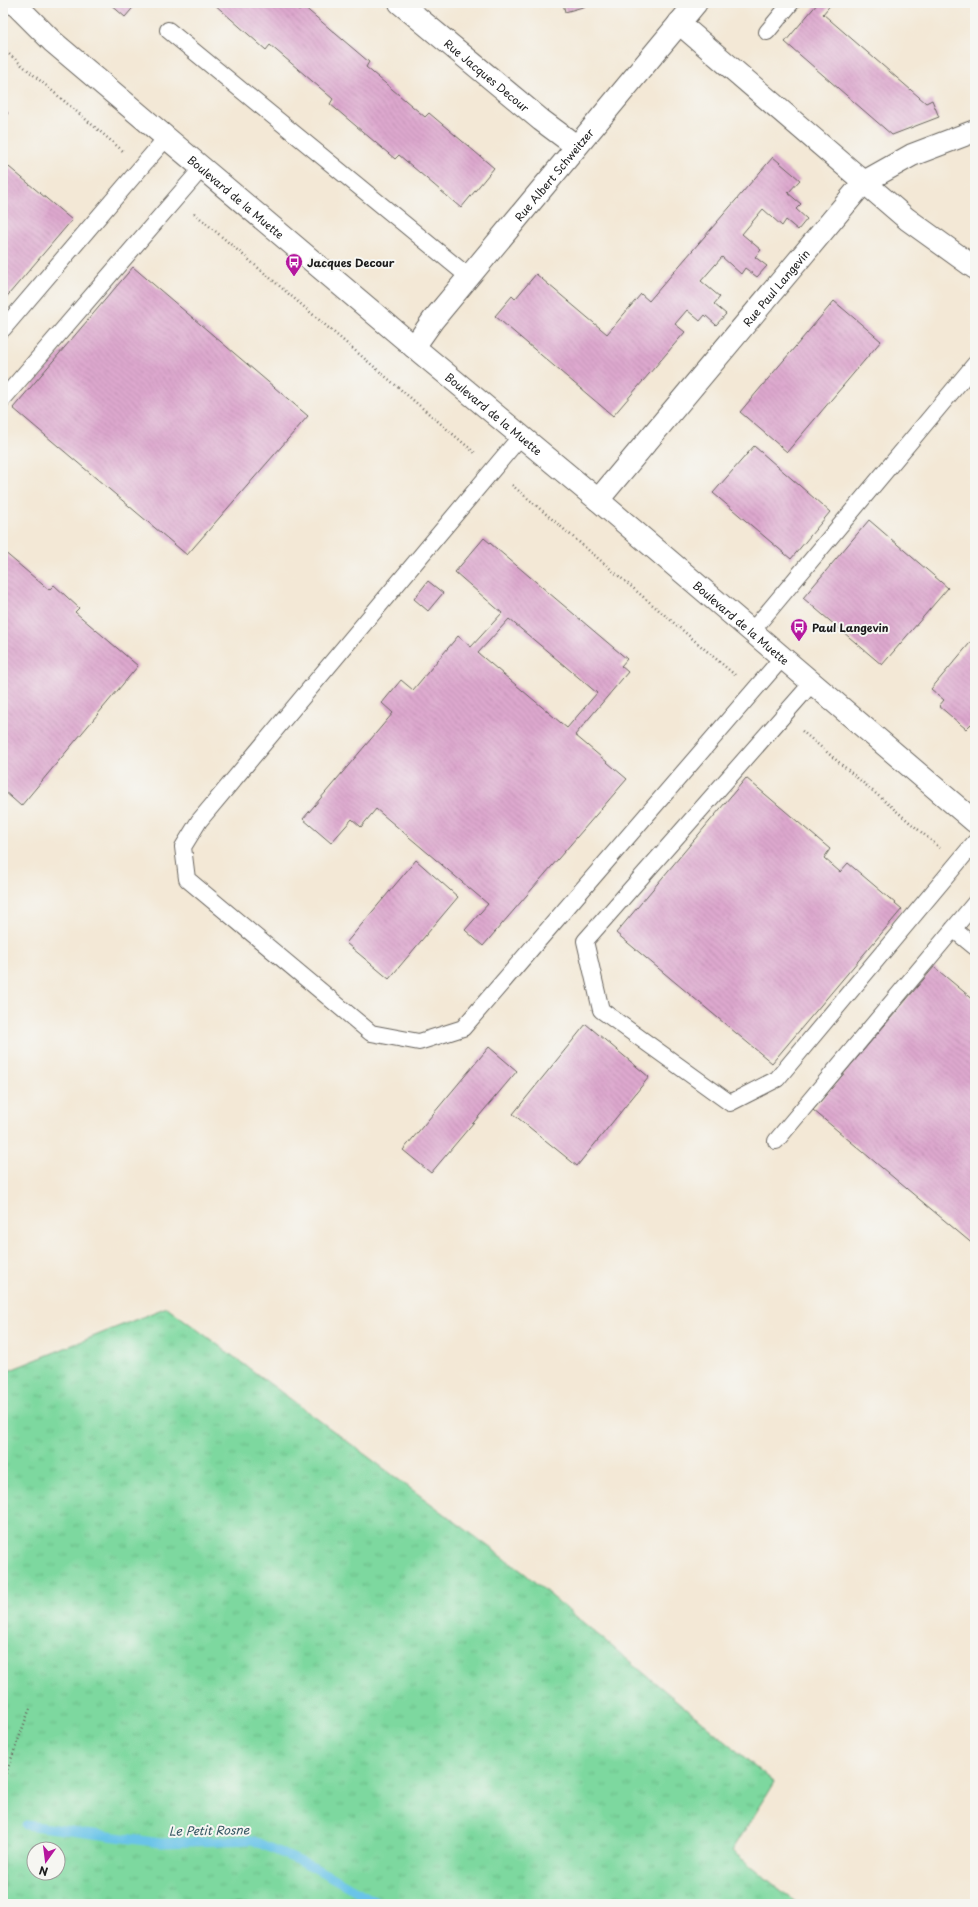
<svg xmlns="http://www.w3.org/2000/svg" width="978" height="1907" font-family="'Playpen Sans',sans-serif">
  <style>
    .grass { fill: url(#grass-tufts); stroke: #4c7a5e; fill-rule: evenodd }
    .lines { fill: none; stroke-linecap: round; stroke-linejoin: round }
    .stream { stroke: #6ac4e8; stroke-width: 9 }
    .building { fill: url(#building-back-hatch); fill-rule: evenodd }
    .lane-casing { stroke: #67635d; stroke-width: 18 }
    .street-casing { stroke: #67635d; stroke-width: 24 }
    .secondary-casing { stroke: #67635d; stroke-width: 24 }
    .path { stroke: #67635d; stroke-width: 2.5; stroke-dasharray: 1 3; stroke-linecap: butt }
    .lane { stroke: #fff; stroke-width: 16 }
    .street { stroke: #fff; stroke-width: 22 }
    .secondary { stroke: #fff; stroke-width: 22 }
    .labels { text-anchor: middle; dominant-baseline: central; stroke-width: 4; stroke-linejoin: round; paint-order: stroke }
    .street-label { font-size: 11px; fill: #1c1c1c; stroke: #f6f6f2 }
    .poi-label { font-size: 11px; font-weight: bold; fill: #1c1c1c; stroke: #f6f6f2; text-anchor: start }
    .water-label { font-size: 12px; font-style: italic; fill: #375763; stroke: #f6f6f2 }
  </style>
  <defs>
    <pattern id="grass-tufts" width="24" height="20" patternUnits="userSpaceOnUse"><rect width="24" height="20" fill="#7dd89f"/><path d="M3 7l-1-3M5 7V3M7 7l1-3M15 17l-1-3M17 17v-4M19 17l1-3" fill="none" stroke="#6bb988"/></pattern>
    <pattern id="building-back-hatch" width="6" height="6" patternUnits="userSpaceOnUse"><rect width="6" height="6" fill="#dda7ce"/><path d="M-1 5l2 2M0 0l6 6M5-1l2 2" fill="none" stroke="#bd8fb0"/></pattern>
  </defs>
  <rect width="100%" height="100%" fill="#f6f6f2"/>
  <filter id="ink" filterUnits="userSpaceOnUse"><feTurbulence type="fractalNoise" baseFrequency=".025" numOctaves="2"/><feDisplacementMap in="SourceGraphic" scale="8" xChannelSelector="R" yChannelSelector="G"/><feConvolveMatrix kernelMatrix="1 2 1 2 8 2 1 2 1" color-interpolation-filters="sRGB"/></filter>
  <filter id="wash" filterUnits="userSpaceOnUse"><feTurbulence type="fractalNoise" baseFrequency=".012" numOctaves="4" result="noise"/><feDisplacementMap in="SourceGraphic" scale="16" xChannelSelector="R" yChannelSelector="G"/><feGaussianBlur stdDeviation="0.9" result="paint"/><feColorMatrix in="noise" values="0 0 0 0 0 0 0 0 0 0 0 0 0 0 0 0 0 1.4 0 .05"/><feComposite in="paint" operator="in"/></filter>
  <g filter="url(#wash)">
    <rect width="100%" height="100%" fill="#f3e8d6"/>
    <path class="grass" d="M167 1307 524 1573 774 1782 732 1851 798 1904H3V1373ZM34 1849H58V1873H34Z"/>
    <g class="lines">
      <path class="stream" d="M26 1825 161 1843 252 1840 313 1867 380 1904"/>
    </g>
    <g id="blocks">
      <path class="building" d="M109 3H137L125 17Z
        M213 3H291L299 11 303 6 369 62 366 67 425 117 429 113 494 168 461 208 399 155 395 159 330 104 333 99 270 45 266 50Z
        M563 3H597L565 12Z
        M818 3H832L823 14 926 103 932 100 939 117 892 135 785 42Z
        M3 108 8 113 3 119Z
        M773 157 800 180 788 193 801 204 796 209 807 219 798 230 786 220 782 226 763 209 742 234 761 250 755 257 767 266 757 277 745 268 741 274 722 257 701 281 720 297 714 304 726 314 716 325 705 315 700 321 687 310 675 324 685 332 613 416 495 316 512 296 515 299 536 274 607 334 641 294 649 301Z
        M3 162 72 220 3 301Z
        M133 267 308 416 187 555 13 408Z
        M834 301 881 341 787 452 740 412Z
        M754 446 830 512 791 559 713 493Z
        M869 520 948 588 882 665 803 598Z
        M484 538 627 659 621 666 628 672 575 735 627 779 483 946 465 930 488 904 376 809 361 827 352 819 331 843 303 819 393 713 382 703 401 680 413 690 458 636 471 647 502 613 455 572ZM509 619 597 693 567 728 478 653Z
        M3 551 49 590 54 585 79 608 75 612 138 666 21 806 3 790Z
        M428 581 443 593 428 611 414 599Z
        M975 637V727L971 724 966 729 939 706 944 700 931 689Z
        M746 778 830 849 824 858 840 872 848 863 902 909 772 1063 616 933Z
        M416 860 458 897 389 979 346 943Z
        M934 967 975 1001V1246L813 1110Z
        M586 1024 649 1077 577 1166 513 1114Z
        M489 1047 517 1071 431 1173 403 1150Z"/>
    </g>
  </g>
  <g filter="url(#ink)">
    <use href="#blocks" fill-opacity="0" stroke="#67635d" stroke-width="1"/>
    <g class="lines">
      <g class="lane-casing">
        <path id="lane" d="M168 30 469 277
          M767 32 791 3
          M3 329 166 138
          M3 399 202 168
          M521 436 199 821 183 847 187 879 371 1033 419 1042 463 1028 782 658
          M752 631 975 364
          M812 683 585 941 601 1010 730 1103 777 1079 975 842
          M953 929 975 947
          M776 1141 975 903"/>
      </g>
      <g class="street-casing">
        <g id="street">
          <path id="s1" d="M400 3 541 120 576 146"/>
          <path d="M679 23 907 219 975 268"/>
          <path id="s2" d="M414 347 598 500 975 822"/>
          <path id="s3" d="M598 500 864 182 912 155 975 131"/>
        </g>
      </g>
      <g class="secondary-casing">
        <g id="secondary">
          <path id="s4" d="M14 3 52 41 414 347 433 320 696 3"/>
        </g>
      </g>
      <path class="path" d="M3 49 123 151
        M194 213 475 453
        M512 485 735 675
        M802 731 940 848
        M3 1781 30 1708"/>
      <use href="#lane" class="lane"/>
      <use href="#street" class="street"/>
      <use href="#secondary" class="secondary"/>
    </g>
  </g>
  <defs>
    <g id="bus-pin" transform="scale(0.9)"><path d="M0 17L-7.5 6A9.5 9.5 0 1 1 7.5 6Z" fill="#b5179e" stroke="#f6f6f2"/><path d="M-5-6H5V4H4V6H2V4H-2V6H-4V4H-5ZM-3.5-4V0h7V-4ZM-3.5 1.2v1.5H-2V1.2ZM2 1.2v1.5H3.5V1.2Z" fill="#fff"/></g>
  </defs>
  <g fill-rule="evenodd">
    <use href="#bus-pin" x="294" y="262"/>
    <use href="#bus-pin" x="799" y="627"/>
  </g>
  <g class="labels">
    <g class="street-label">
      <text stroke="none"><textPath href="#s1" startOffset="113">Rue Jacques Decour</textPath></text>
      <text stroke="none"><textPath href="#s4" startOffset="750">Rue Albert Schweitzer</textPath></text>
      <text stroke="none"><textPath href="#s4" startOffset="295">Boulevard de la Muette</textPath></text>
      <text stroke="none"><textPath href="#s3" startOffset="277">Rue Paul Langevin</textPath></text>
      <text stroke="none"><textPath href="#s2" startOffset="104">Boulevard de la Muette</textPath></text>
      <text stroke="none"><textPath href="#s2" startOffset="428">Boulevard de la Muette</textPath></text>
    </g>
    <g class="poi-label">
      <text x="307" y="262">Jacques Decour</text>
      <text x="812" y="627">Paul Langevin</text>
    </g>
    <g class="water-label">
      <text transform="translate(209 1830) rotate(-1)">Le Petit Rosne</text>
    </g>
  </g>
  <rect width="978" height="1907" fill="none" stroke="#f6f6f2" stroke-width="16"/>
  <g transform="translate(46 1861) rotate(194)"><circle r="19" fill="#f6f6f2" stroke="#9f9f9c"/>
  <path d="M0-3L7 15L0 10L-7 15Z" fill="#b5179e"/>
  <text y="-6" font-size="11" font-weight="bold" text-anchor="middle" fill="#1c1c1c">N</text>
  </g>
</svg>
